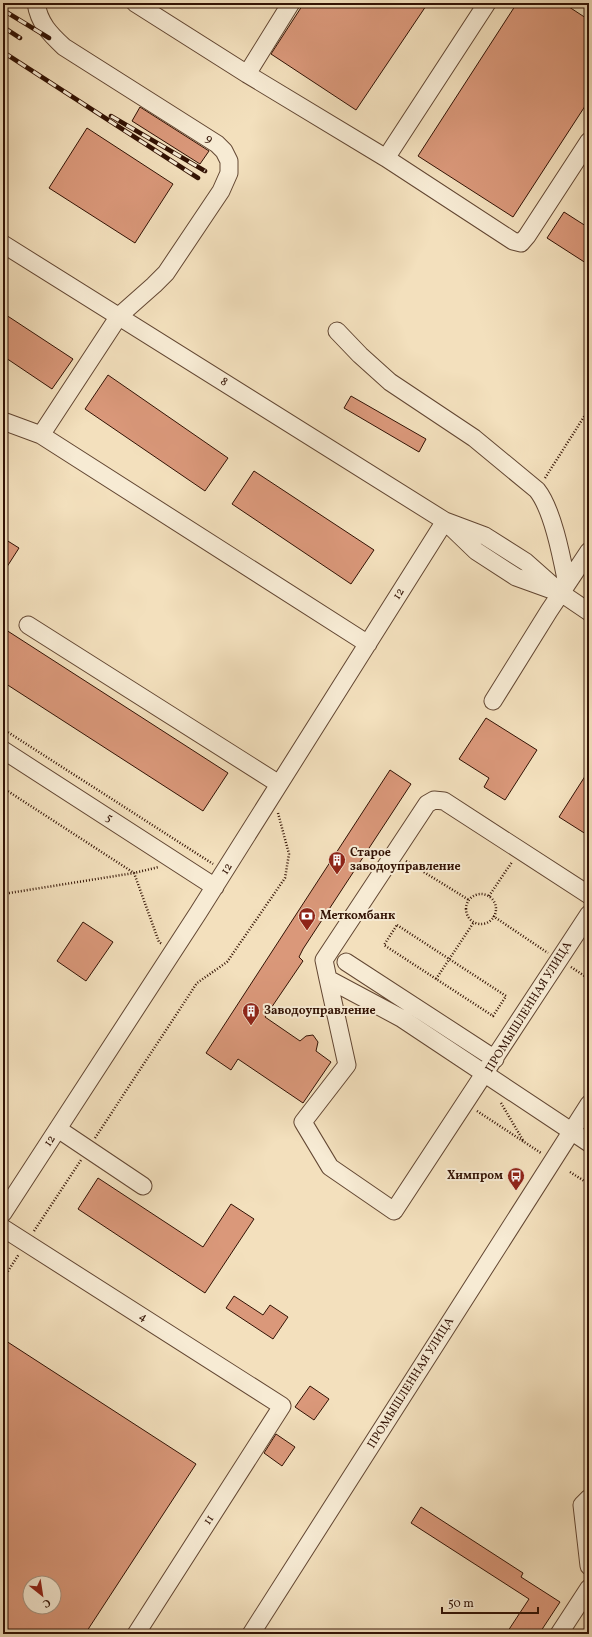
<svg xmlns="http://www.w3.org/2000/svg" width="592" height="1637" font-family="Vollkorn,serif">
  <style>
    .building { fill: #da987a; stroke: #321204; fill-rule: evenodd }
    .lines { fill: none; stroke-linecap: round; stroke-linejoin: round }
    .minor-casing { stroke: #624632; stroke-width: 19 }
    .path { stroke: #321204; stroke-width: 2.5; stroke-dasharray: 1 2; stroke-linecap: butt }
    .minor { stroke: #f7ebd4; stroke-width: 17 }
    .rail-casing { stroke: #321204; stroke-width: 4.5 }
    .rail { stroke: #f7ebd4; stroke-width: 3; stroke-dasharray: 9; stroke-linecap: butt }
    .labels { text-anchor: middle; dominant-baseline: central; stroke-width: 4; stroke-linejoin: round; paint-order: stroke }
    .street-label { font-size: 12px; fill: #321204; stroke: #f7ebd4 }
    .poi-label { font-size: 12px; font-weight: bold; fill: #321204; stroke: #f7ebd4; text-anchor: start }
  </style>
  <rect width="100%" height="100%" fill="#f3e0bd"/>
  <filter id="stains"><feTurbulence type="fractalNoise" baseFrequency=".005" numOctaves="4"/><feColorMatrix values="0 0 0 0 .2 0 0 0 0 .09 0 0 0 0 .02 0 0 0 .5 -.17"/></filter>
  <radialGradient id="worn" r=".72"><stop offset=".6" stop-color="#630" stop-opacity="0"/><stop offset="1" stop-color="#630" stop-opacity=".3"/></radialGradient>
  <path class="building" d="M304 3H428L356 110 271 54Z
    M517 3H563L589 20V100L513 217 418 156Z
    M140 107 209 151 200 164 132 121Z
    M87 128 173 184 135 243 49 188Z
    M564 212 589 228V265L547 238Z
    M3 313 73 359 52 389 3 356Z
    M108 375 228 458 205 491 85 409Z
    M351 396 426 439 419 452 344 408Z
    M254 471 374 550 351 584 232 504Z
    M3 538 19 548 3 573Z
    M3 628 228 773 203 811 3 682Z
    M486 718 537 750 505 800 484 787 489 778 459 759Z
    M390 770 411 784 303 949 299 957 303 961 265 1017 300 1041 306 1036 313 1035 318 1042 316 1051 331 1062 303 1103 238 1059 231 1070 206 1053Z
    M589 770V836L559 817Z
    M83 922 113 942 86 981 57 961Z
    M98 1178 203 1247 231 1204 254 1219 205 1293 78 1209Z
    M234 1296 263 1315 270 1305 288 1317 273 1339 226 1308Z
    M3 1339 196 1464 85 1634H3ZM30 1583H54V1607H30Z
    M310 1386 329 1399 314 1420 295 1407Z
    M276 1434 295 1447 282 1466 264 1453Z
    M421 1507 523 1573 521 1577 560 1602 539 1634H506L529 1599 411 1523Z"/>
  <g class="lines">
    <g class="minor-casing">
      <path id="minor" d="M36 3C39 23 50 34 64 47L217 144 224 151 229 161V173L221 191 166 273 154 285 119 316 41 435
        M135 3 247 74 291 3
        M487 3 386 158 513 241 521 243 527 236 589 141
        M247 74 386 158
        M3 244 445 521 485 536 526 562 561 593 589 612
        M337 331 360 355 390 382 474 438 537 490C553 510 562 559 567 584
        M3 421 41 435 368 644
        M450 526 476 551 516 577 552 590
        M28 625 279 784
        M493 701 549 611 589 551
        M3 750 215 887
        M589 895 444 801 434 800 427 804 324 960 328 979 401 1018 589 1143
        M346 962 495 1059
        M328 979 347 1065 303 1122 330 1167 394 1211 589 914
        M58 1129 143 1186
        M3 1213 198 913 445 521
        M3 1228 282 1406 136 1634
        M589 1498 582 1505 589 1566
        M251 1634 589 1104
        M559 1634 589 1588"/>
    </g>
    <path class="path" d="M545 478 589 409
      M3 729 213 864
      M3 788 134 873 159 942 162 944
      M406 861 469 900
      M3 894 134 873 159 867
      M466 909a15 15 0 1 1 30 0a15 15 0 1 1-30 0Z
      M489 896 512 862
      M493 916 548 953
      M397 925 506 996 493 1016 384 945Z
      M571 967 589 979
      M436 979 474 922
      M501 1103 524 1142
      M477 1111 541 1153
      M95 1138 197 983 227 962 285 878 289 854 278 813
      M570 1172 589 1184
      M34 1231 81 1160
      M3 1279 19 1254"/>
    <use href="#minor" class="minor"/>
    <g class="rail-casing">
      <path id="rail" d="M3 10 49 38
        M3 27 20 38
        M3 40H4
        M3 52 198 178
        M111 116 205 171"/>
    </g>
    <use href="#rail" class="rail"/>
  </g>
  <defs>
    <g id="building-pin" transform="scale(0.9)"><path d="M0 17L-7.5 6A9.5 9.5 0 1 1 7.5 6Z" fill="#8f2418" stroke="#f7ebd4"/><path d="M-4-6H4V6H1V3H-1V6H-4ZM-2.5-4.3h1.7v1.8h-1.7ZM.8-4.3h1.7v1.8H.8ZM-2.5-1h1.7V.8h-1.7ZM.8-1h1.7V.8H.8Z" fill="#fff"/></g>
    <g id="bank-pin" transform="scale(0.9)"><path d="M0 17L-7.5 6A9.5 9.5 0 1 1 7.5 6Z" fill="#8f2418" stroke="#f7ebd4"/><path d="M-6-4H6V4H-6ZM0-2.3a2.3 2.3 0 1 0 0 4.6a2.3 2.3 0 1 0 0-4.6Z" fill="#fff"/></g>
    <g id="bus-pin" transform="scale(0.9)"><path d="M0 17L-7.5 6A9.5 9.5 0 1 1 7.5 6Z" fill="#8f2418" stroke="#f7ebd4"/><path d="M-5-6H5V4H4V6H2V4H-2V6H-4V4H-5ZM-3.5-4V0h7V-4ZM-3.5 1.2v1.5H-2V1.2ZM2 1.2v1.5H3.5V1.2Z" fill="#fff"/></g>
  </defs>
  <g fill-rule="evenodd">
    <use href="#building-pin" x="337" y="860"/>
    <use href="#bank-pin" x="307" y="916"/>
    <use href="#building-pin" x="251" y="1011"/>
    <use href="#bus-pin" x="516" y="1176"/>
  </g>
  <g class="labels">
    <g class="street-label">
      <text transform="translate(209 139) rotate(32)">9</text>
      <text transform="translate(224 382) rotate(32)">8</text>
      <text transform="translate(399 594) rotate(-58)">12</text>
      <text transform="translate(109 818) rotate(33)">5</text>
      <text transform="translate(227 869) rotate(-58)">12</text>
      <text transform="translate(529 1007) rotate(-58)">ПРОМЫШЛЕННАЯ УЛИЦА</text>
      <text transform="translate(50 1141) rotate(-57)">12</text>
      <text transform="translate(143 1317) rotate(32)">4</text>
      <text transform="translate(411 1383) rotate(-58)">ПРОМЫШЛЕННАЯ УЛИЦА</text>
      <text transform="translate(209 1520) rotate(-57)">11</text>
    </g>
    <g class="poi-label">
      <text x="350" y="853">Старое<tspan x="350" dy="14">заводоуправление</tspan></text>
      <text x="320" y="916">Меткомбанк</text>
      <text x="264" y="1011">Заводоуправление</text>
      <text x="503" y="1176" text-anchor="end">Химпром</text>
    </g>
  </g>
  <rect width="592" height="1637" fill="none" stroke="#f3e0bd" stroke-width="16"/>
  <rect x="4" y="4" width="584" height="1629" fill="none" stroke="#321204" stroke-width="2"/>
  <rect x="8" y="8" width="576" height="1621" fill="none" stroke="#321204"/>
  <g transform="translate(42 1595) rotate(150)"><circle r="19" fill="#f7ebd4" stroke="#a89481"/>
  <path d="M0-3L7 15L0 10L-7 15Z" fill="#8f2418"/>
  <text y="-6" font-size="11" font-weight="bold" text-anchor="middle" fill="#321204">С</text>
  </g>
  <path d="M442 1607v6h96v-6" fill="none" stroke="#321204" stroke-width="2"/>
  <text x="448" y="1607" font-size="12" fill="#321204" stroke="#f7ebd4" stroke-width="3" paint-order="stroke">50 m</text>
  <rect width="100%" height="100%" filter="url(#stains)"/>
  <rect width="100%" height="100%" fill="url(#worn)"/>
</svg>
